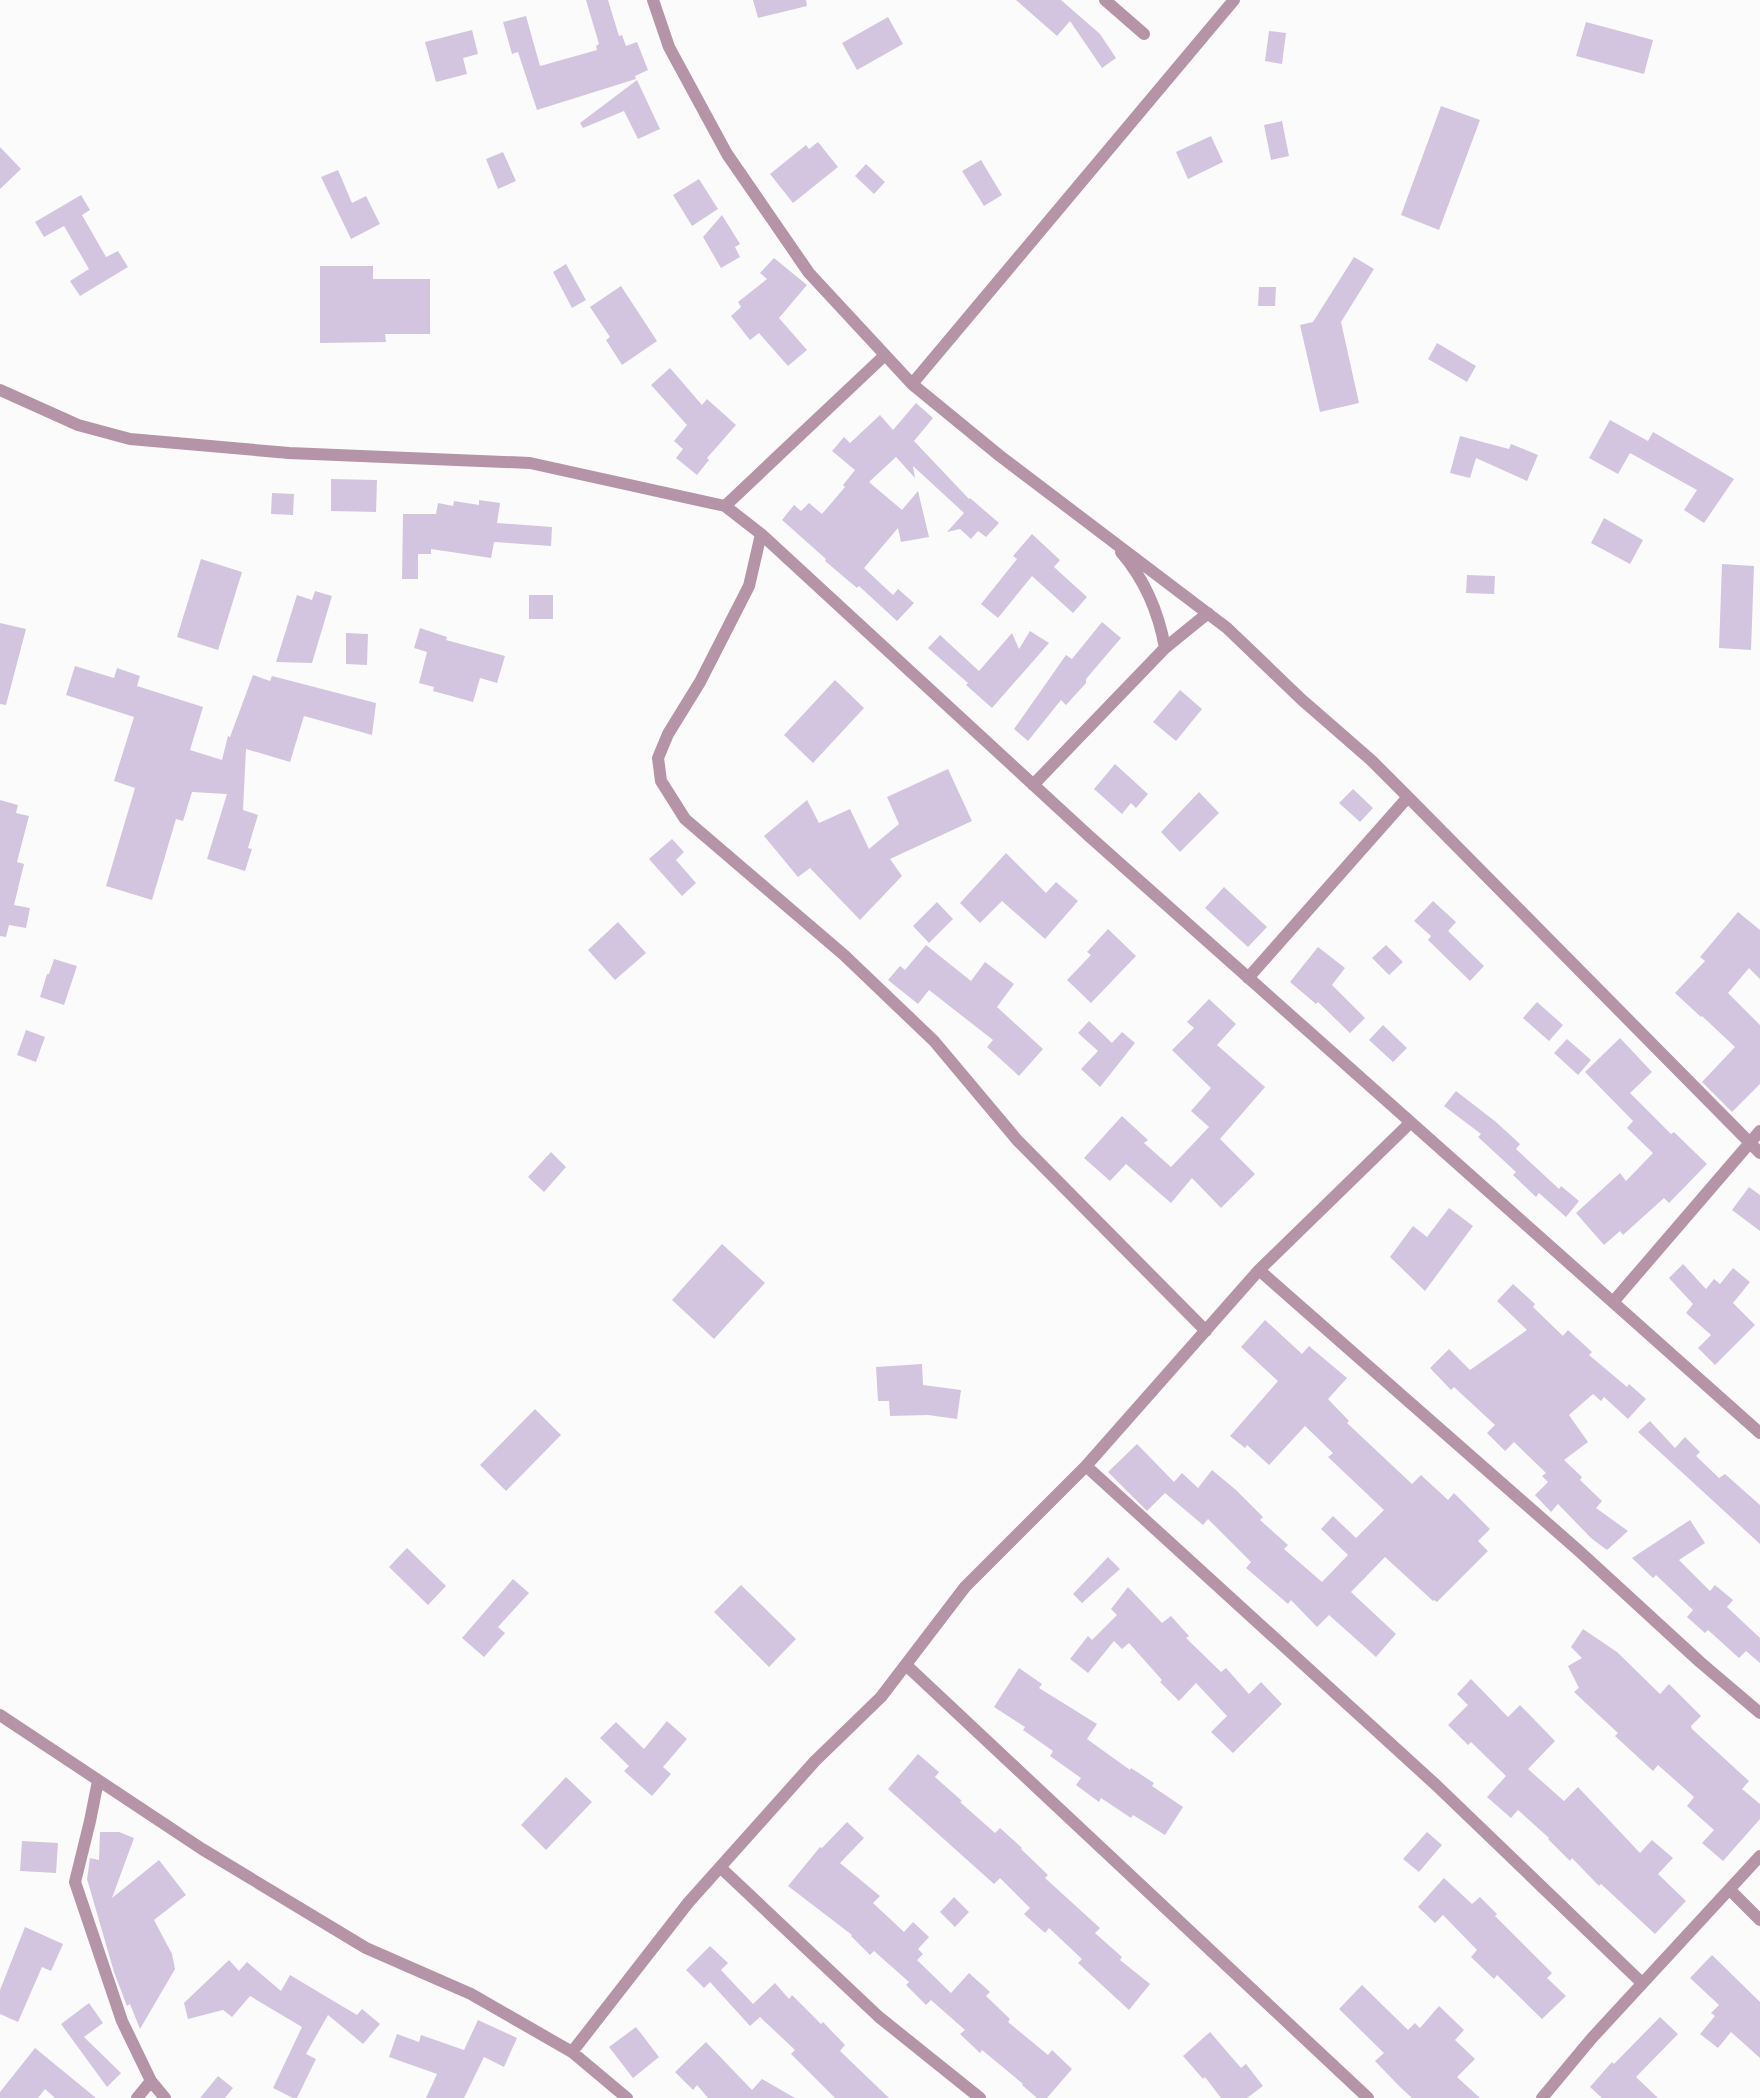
<svg xmlns="http://www.w3.org/2000/svg" width="1760" height="2098" font-family="'Open Sans',sans-serif">
  <style>
    .building { fill: #d3c5df }
    .lines { fill: none; stroke-linecap: round; stroke-linejoin: round }
    .service { stroke: #b694a7; stroke-width: 12 }
    .minor { stroke: #b694a7; stroke-width: 12 }
  </style>
  <rect width="100%" height="100%" fill="#fbfbfb"/>
  <path class="building" d="M586 0H608L619 36 622 35 626 46 637 42 648 70 635 76 636 79 537 110 518 52 512 54 503 22 526 16 540 66 597 50 596 46 599 44Z
    M753 0H806L807 6 758 18Z
    M1016 0H1061L1100 34 1116 58 1102 68 1070 21 1057 36Z
    M888 17 903 44 857 70 842 43Z
    M1586 22 1653 40 1644 74 1576 56Z
    M472 30 478 54 463 58 467 74 436 82 425 42Z
    M1269 31 1286 33 1282 64 1265 61Z
    M637 80 660 129 638 139 624 111 583 128 580 123Z
    M1441 106 1480 120 1439 230 1401 215Z
    M1282 121 1289 156 1271 160 1264 125Z
    M1211 136 1223 162 1188 179 1176 152Z
    M818 142 838 167 793 203 770 174 806 145 809 149Z
    M0 147 21 169 0 189Z
    M503 152 516 181 498 189 486 159Z
    M981 160 1002 195 984 206 962 171Z
    M866 164 885 182 874 194 855 176Z
    M338 170 352 203 366 196 380 224 351 239 321 177Z
    M699 179 718 209 692 226 673 195Z
    M81 195 90 210 82 215 106 257 118 251 128 267 80 296 70 281 89 269 64 226 44 237 35 222Z
    M722 215 740 244 735 247 740 257 721 268 703 237Z
    M1354 257 1374 269 1341 322 1359 403 1320 412 1300 325 1313 322Z
    M774 258 807 285 779 318 807 350 788 366 759 333 750 340 731 316 741 307 738 302 767 279 760 273Z
    M566 264 586 300 572 308 553 272Z
    M320 266H373V279H430V334H385L386 342 320 343Z
    M621 286 657 341 622 365 606 340 610 337 590 307Z
    M1259 287H1276L1275 306H1258Z
    M1437 343 1476 366 1467 382 1428 359Z
    M670 368 702 405 707 399 736 425 707 458 709 460 697 475 676 458 683 449 674 441 687 425 651 385Z
    M916 403 933 418 914 441 969 499 970 498 999 523 986 537 978 531 971 539 960 529 947 532 964 513 913 466 915 478 896 457 869 482 902 510 918 491 929 537 901 542 898 528 864 568 893 595 898 589 914 603 897 621 859 586 857 588 825 561 826 559 782 520 794 505 801 511 809 503 822 514 845 487 843 485 855 470 832 451 844 437 850 443 880 415 893 430Z
    M1610 420 1648 441 1653 432 1734 479 1704 523 1684 510 1697 490 1630 453 1618 474 1589 458Z
    M1460 436 1509 449 1511 444 1538 455 1527 481 1476 458 1470 478 1450 473Z
    M331 479 377 480 376 512 331 511Z
    M272 493 294 494 293 515 271 514Z
    M479 500 500 503 497 523 552 527 551 546 494 542 491 558 431 549V554H418V579H402L403 514H436L438 503 453 506 454 501 479 505Z
    M1604 518 1643 540 1630 564 1591 543Z
    M1032 534 1060 560 1054 567 1087 597 1073 613 1032 576 998 618 981 604 1017 559 1013 556Z
    M201 559 242 572 218 650 177 637Z
    M1722 564 1754 566 1751 650 1719 648Z
    M1467 575 1495 576 1494 594 1466 593Z
    M315 591 332 596 312 663 276 662 297 595 312 600Z
    M529 595H553V619H529Z
    M1102 622 1121 638 1086 679V683L1066 705 1061 700 1028 741 1014 729 1066 655 1072 659Z
    M0 623 26 629 6 705 0 704Z
    M420 628 447 637 446 640 505 656 497 683 480 678 473 702 433 691 434 687 419 683 427 652 414 648Z
    M1030 631 1049 643 992 708 966 685 968 683 928 648 940 635 979 671 1012 633 1019 649Z
    M346 633 368 634 367 665 346 664Z
    M75 666 114 678 117 668 140 676 137 686 203 707 190 750 222 760 228 736 230 737 253 675 270 681 272 676 376 703 372 735 304 716 290 762 246 749 243 810 258 815 248 848 252 849 245 871 207 859 227 794 192 792 183 821 176 819 152 900 106 886 135 788 114 781 134 717 66 695Z
    M835 680 864 708 813 763 784 735Z
    M1180 690 1202 709 1176 741 1153 722Z
    M1115 764 1148 794 1136 808 1131 803 1122 814 1094 789Z
    M948 769 972 821 890 859 902 876 860 920 810 868 798 877 764 836 807 800 819 823 850 809 869 849 899 824 887 797Z
    M1353 789 1373 808 1360 822 1339 803Z
    M1199 792 1219 813 1180 852 1161 832Z
    M0 800 18 805 16 813 29 816 17 862 24 864 14 905 30 908 26 928 9 925 6 937 0 936Z
    M672 839 684 852 676 860 696 883 682 896 649 859Z
    M1006 853 1046 893 1056 882 1078 901 1045 939 1002 901 980 923 960 903Z
    M1224 887 1267 927 1248 947 1205 908Z
    M1433 901 1456 922 1448 931 1484 966 1470 981 1428 940 1431 936 1414 921Z
    M937 902 953 919 929 943 913 926Z
    M1738 912 1760 930V979L1749 968 1728 993 1760 1025V1084L1732 1112 1702 1082 1735 1047 1702 1016 1701 1017 1675 993 1705 961 1700 957Z
    M618 922 646 953 615 980 588 950Z
    M1108 929 1136 956 1091 1003 1067 980 1091 955 1087 952Z
    M926 945 971 981 985 962 1014 984 997 1007 1043 1049 1019 1076 987 1047 993 1040 929 990 918 1004 888 980 900 966 905 970Z
    M1386 945 1403 962 1389 975 1372 958Z
    M1318 947 1345 968 1332 985 1365 1018 1350 1033 1318 1002 1316 1004 1290 982Z
    M54 959 77 966 64 1005 40 997 47 974H49Z
    M1209 999 1236 1024 1217 1045 1265 1087 1220 1139 1255 1174 1221 1208 1192 1178 1171 1203 1126 1164 1110 1181 1084 1158 1122 1116 1148 1140 1144 1143 1171 1167 1209 1127 1191 1111 1211 1088 1172 1050 1194 1028 1187 1022Z
    M1537 1002 1563 1025 1549 1041 1523 1018Z
    M1089 1021 1112 1043 1122 1032 1135 1043 1100 1087 1081 1069 1098 1051 1078 1033Z
    M1383 1025 1407 1048 1393 1062 1369 1040Z
    M26 1030 45 1037 36 1062 17 1055Z
    M1620 1038 1652 1072 1630 1093 1671 1134 1674 1132 1707 1164 1669 1203 1664 1198 1623 1235 1620 1231 1604 1245 1576 1213 1620 1173 1626 1181 1653 1153 1627 1128 1633 1121 1585 1072Z
    M1567 1039 1591 1060 1578 1075 1554 1053Z
    M1456 1091 1496 1122 1520 1144 1516 1149 1559 1189 1561 1186 1579 1201 1566 1217 1539 1193 1536 1197 1513 1175 1516 1172 1478 1137 1481 1134 1444 1106Z
    M551 1152 566 1167 544 1192 528 1177Z
    M1749 1187 1760 1195V1231L1732 1210Z
    M1449 1208 1473 1226 1425 1291 1390 1257 1413 1226 1427 1237Z
    M722 1244 765 1283 714 1339 672 1300Z
    M1683 1264 1706 1289 1714 1279 1720 1284 1733 1268 1750 1282 1733 1303 1755 1325 1715 1365 1698 1348 1711 1335 1686 1313 1693 1304 1669 1278Z
    M1513 1284 1535 1304 1533 1307 1563 1336 1568 1330 1592 1352 1589 1355 1627 1387 1629 1384 1646 1399 1628 1419 1604 1397 1601 1401 1593 1394 1569 1415 1588 1442 1564 1460 1582 1477 1580 1480 1602 1501 1596 1508 1628 1531 1607 1550 1591 1538 1558 1504 1551 1512 1535 1495 1548 1482 1542 1476 1546 1473 1514 1442 1505 1451 1487 1433 1495 1425 1454 1387 1451 1390 1430 1368 1449 1349 1470 1370 1527 1330 1497 1301Z
    M1265 1320 1302 1354 1309 1346 1347 1378 1328 1399 1349 1421 1347 1423 1412 1484 1421 1475 1448 1500 1454 1493 1490 1529 1478 1541 1488 1551 1437 1602 1434 1600 1433 1601 1385 1557 1351 1592 1396 1634 1376 1657 1329 1615 1317 1627 1291 1600 1288 1604 1246 1568 1251 1562 1208 1519 1203 1525 1165 1493 1147 1511 1108 1472 1137 1444 1174 1482 1182 1473 1198 1488 1212 1470 1236 1490 1263 1517 1260 1520 1288 1545 1284 1549 1322 1582 1348 1555 1321 1529 1333 1516 1356 1538 1384 1510 1328 1457 1333 1453 1305 1426 1269 1465 1247 1445 1245 1448 1230 1436 1278 1381 1241 1347Z
    M922 1364 923 1385 961 1390 957 1419 928 1415 890 1416 889 1401H878L876 1367Z
    M535 1409 561 1435 506 1491 480 1465Z
    M1650 1421 1675 1448 1685 1437 1700 1452 1696 1456 1719 1478 1725 1474 1760 1505V1544L1638 1432Z
    M1690 1520 1705 1543 1679 1560 1710 1591 1715 1585 1733 1600 1727 1607 1760 1638V1663L1746 1651 1739 1658 1708 1630 1705 1633 1687 1617 1693 1610 1656 1575 1653 1578 1632 1558Z
    M407 1548 446 1586 428 1605 389 1567Z
    M1108 1557 1120 1569 1082 1603 1073 1594Z
    M513 1579 529 1593 498 1627 505 1633 484 1657 462 1638Z
    M741 1585 796 1639 769 1667 714 1612Z
    M1128 1587 1162 1623 1171 1616 1189 1636 1186 1638 1221 1672 1226 1668 1249 1694 1261 1682 1282 1704 1233 1753 1211 1732 1227 1716 1196 1683 1179 1701 1160 1682 1162 1680 1129 1643 1122 1649 1114 1641 1088 1673 1070 1659 1088 1636 1092 1640 1117 1615 1111 1609Z
    M1583 1629 1617 1652 1660 1694 1669 1684 1701 1716 1691 1726 1692 1729 1749 1781 1742 1789 1760 1804V1819L1723 1861 1702 1843 1714 1830 1687 1806 1694 1797 1658 1765 1653 1771 1615 1736 1618 1733 1574 1692 1579 1688 1568 1666 1582 1658 1571 1647Z
    M1019 1668 1042 1684 1039 1688 1097 1724 1087 1739 1130 1770 1131 1768 1154 1783 1152 1786 1183 1807 1165 1835 1133 1815 1131 1818 1101 1798 1099 1802 1076 1785 1081 1778 1050 1756 1053 1751 1023 1730 1025 1727 994 1707Z
    M1471 1679 1508 1717 1520 1705 1555 1741 1528 1769 1564 1801 1578 1787 1640 1853 1652 1840 1673 1858 1658 1874 1686 1901 1655 1934 1601 1884 1599 1886 1572 1858 1570 1861 1548 1839 1549 1838 1518 1810 1511 1818 1487 1797 1506 1776 1471 1742 1468 1745 1448 1725 1468 1705 1457 1694Z
    M667 1721 687 1739 663 1767 671 1774 652 1796 624 1771 629 1766 600 1738 616 1722 644 1749Z
    M918 1754 939 1772 935 1777 962 1801 960 1802 995 1833 1000 1828 1022 1848 1021 1849 1048 1875 1045 1878 1100 1928 1095 1933 1122 1957 1120 1960 1150 1984 1129 2010 1078 1963 1082 1959 1049 1928 1045 1933 1024 1914 1030 1908 1000 1878 994 1884 888 1789Z
    M566 1777 592 1802 546 1850 521 1825Z
    M847 1822 864 1838 840 1863 880 1896 873 1903 904 1932 913 1922 929 1937 918 1949 923 1954 917 1960 951 1993 969 1973 990 1992 986 1996 1010 2019 1008 2022 1048 2055 1052 2050 1072 2069 1047 2098H1037L1022 2085 1023 2084 982 2050 980 2053 960 2034 965 2030 931 2000 926 2005 906 1985 909 1982 874 1951 870 1955 851 1936 852 1935 788 1886 820 1847 822 1848Z
    M100 1832H119L134 1838 112 1898 159 1860 186 1895 154 1920 172 1954 175 1969 140 2029 130 2004 127 2006 114 1972 87 1879 90 1858 99 1860Z
    M1427 1832 1442 1845 1419 1872 1403 1859Z
    M22 1841 58 1843 56 1873 20 1871Z
    M1444 1878 1472 1904 1480 1897 1497 1914 1495 1916 1552 1973 1547 1978 1566 1996 1542 2019 1497 1975 1494 1979 1471 1957 1477 1950 1443 1915 1435 1923 1418 1907Z
    M954 1897 969 1912 955 1927 940 1912Z
    M25 1927 63 1944 51 1971 42 1967 18 2022 0 2014V1990Z
    M710 1946 728 1963 721 1970 753 2004 775 1983 789 1999 792 1995 821 2024 823 2022 845 2045 840 2051 889 2098H835L791 2054 795 2050 760 2017 750 2026 710 1982 704 1988 686 1970Z
    M1712 1955 1760 2002V2058L1731 2032 1718 2048 1700 2034 1715 2016 1711 2013 1719 2005 1690 1978Z
    M229 1960 239 1971 247 1962 281 1991 290 1975 357 2015 362 2009 380 2024 363 2044 328 2015 306 2054 316 2059 297 2098H293L273 2088 302 2027 250 1996 232 2017 223 2010 188 2019 184 2003Z
    M1362 1985 1408 2030 1415 2023 1420 2028 1439 2006 1464 2030 1455 2040 1475 2059 1457 2077 1480 2098H1412L1399 2086 1375 2061 1384 2053 1339 2009Z
    M89 2003 103 2023 84 2037 121 2073 107 2087 61 2024Z
    M1660 2017 1678 2034 1636 2077 1658 2098H1602L1590 2087 1612 2062 1614 2064Z
    M478 2020 517 2038 504 2067 484 2057 464 2098H426L437 2074 389 2057 397 2034 419 2042 421 2035 464 2050Z
    M636 2027 659 2057 633 2078 609 2047Z
    M1210 2032 1241 2068 1246 2064 1263 2086 1247 2098H1221L1205 2077 1203 2079 1183 2056Z
    M706 2042 752 2090 762 2079 795 2098H708L697 2085 693 2090 675 2072Z
    M35 2048 96 2098H55L45 2089 38 2098H0V2092Z
    M218 2076 233 2088 225 2098H200Z"/>
  <g class="lines">
    <path class="service" d="M1105 0 1144 34"/>
    <path class="minor" d="M653 0 669 47 727 154 809 273 912 384 1000 456 1227 628 1301 699 1371 760 1408 797 1760 1153
      M912 384 1234 0
      M0 390 78 425 130 439 289 453 530 463 725 506 761 534 1089 836 1760 1433
      M725 506 885 355
      M761 534 749 586 700 682 668 734 658 758 661 781 685 819 844 955 934 1041 1017 1140 1206 1331
      M1121 552C1145 580 1159 614 1165 648
      M1033 785 1165 648 1208 613
      M1248 978 1408 797
      M1259 1270 1579 1551 1700 1662 1760 1713
      M1613 1302 1760 1131
      M1086 1466 1436 1785 1642 1983
      M906 1665 1368 2098
      M0 1715 202 1849 366 1948 471 1994 572 2052 627 2098
      M98 1781 90 1821 75 1882 122 2021 151 2081 165 2098
      M721 1868 879 2017 980 2098
      M1730 1890 1760 1920
      M572 2052 688 1903 815 1761 881 1697 965 1587 1086 1466 1259 1270 1410 1123
      M137 2098 151 2081
      M1542 2098 1592 2038 1760 1856"/>
  </g>
</svg>
